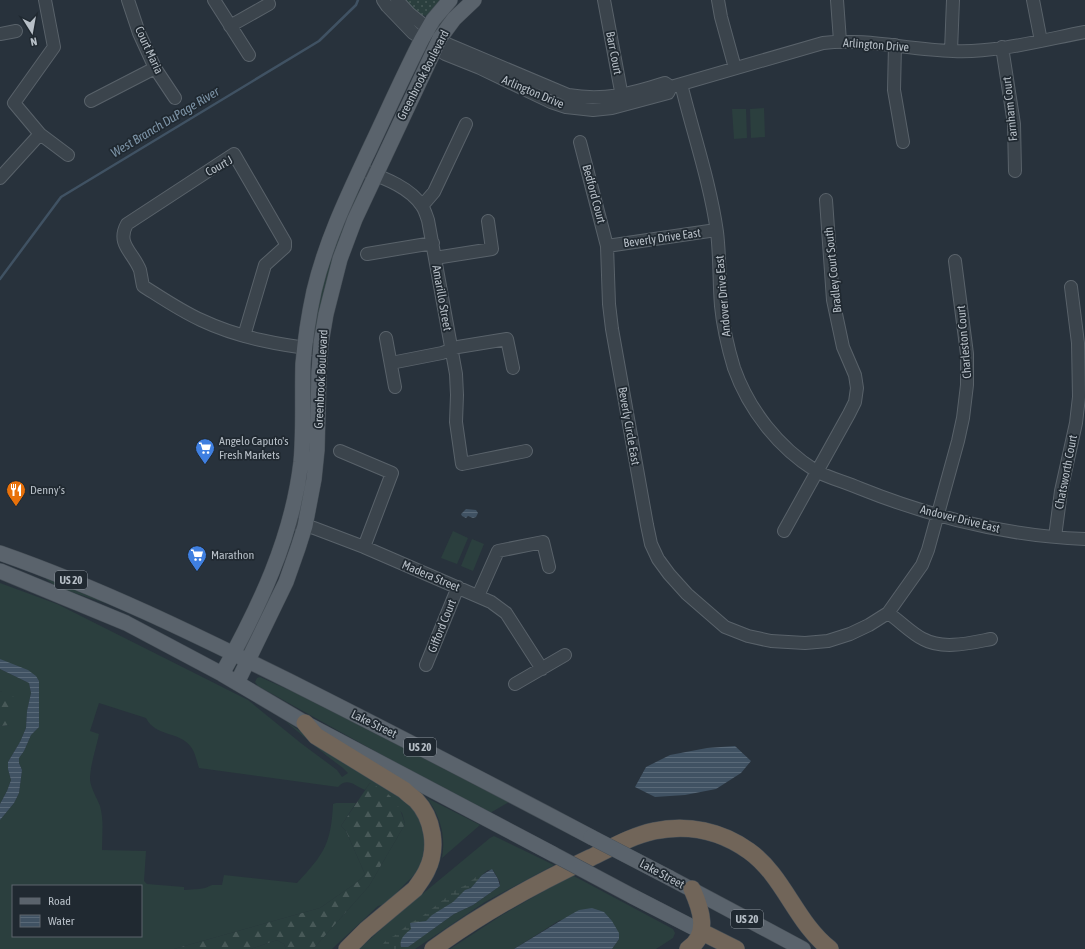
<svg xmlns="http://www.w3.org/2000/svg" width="1085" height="949" font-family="'Asap Condensed',sans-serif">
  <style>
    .grass { fill: #2b3f3e; fill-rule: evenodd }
    .forest { fill: url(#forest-firs) }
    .wetland { fill: url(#wetland-marsh) }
    .park { fill: url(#park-dots) }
    .water { fill: url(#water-rules) }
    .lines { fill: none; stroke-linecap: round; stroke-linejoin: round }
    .stream { stroke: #405263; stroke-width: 2.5 }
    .minor-casing { stroke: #59626a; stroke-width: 14 }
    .major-casing { stroke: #444d55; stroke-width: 16 }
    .highway-casing { stroke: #464f57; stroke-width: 18 }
    .minor { stroke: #3b444c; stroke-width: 12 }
    .major { stroke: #5a636c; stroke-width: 15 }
    .highway { stroke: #716559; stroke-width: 17 }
    .major-bridge-casing { stroke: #444d55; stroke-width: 16; stroke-linecap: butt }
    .major-bridge { stroke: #5a636c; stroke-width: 15 }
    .labels { text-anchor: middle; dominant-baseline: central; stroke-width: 3.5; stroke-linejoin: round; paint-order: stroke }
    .shield { fill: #202931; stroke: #8a929a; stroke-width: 1 }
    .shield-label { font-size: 11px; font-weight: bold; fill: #b7bfc7 }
    .street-label { font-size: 12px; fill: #b7bfc7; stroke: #202931 }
    .poi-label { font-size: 12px; fill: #b7bfc7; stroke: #202931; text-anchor: start }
    .water-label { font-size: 13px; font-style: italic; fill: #7c93a6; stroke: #202931 }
  </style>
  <defs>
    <pattern id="forest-firs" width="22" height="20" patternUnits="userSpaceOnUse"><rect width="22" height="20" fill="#2b3f3e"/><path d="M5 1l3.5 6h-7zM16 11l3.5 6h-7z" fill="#485958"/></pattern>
    <pattern id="wetland-marsh" width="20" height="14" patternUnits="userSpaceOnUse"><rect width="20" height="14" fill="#2b3f3e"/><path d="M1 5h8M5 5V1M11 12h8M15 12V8" fill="none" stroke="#485958"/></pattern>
    <pattern id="park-dots" width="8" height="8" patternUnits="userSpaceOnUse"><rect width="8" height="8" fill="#2b3f3e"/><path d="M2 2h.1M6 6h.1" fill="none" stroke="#485958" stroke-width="1.8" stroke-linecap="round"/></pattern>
    <pattern id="water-rules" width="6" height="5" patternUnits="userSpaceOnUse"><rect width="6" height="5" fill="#405263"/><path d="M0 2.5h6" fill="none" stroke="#596978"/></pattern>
  </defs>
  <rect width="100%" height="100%" fill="#28323c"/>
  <path class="grass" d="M764 108 765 137 751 138 750 109Z
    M732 109H746L747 138 734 139Z
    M356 191 361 194 318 334 312 333 324 275Z
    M453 531 468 538 457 564 441 558Z
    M472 539 484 544 473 571 461 566Z
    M47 577 129 611 57 587 46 579Z
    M0 583 57 604 248 700 302 744 337 770 342 777 348 773 343 768 327 756 285 721 394 792C398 795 402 798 406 801 425 819 431 852 415 874 411 878 406 883 402 887 395 894 388 904 378 906L332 949H313L369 886 405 824 402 813 370 783 365 790C354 785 347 777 338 787L199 768C197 762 195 752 191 747 180 731 155 737 146 718L99 703 90 731 99 734C96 749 90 765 90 780 91 789 97 798 100 806 104 820 102 835 102 850L146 851 144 881 147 884 184 887V890L199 889 205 888 212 885H222L224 875 297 883C324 854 331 844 333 804L336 803H356L341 826 346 831 365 874C360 881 353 885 346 890 337 896 329 902 320 908L174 949H0V820L14 803 19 793 22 770 19 763V758L24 751 31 735 39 727V681L0 659ZM13 886H141V936H13Z
    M0 669 29 683 31 693 27 711 26 728 20 742 8 762V769L11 780 7 791 0 804V726L9 725 2 691 0 692Z
    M260 677 298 694 509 802 490 813 389 759 258 686 255 682 257 678Z
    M427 798 480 825 442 858C446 835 440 816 427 798Z
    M494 836 554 865 485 902 415 949H359L397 915 490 838ZM488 870H493L500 882V886L473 905 454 914 426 934 471 888 482 875Z
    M572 875 673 929 675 933 673 938 656 949H612L619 939 560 920 514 949H450L502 915Z
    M277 940 284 944 286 949H250Z"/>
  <path class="forest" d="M2 691 10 694 16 699 9 725 0 726V692Z
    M370 783C391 794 398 800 405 824L369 886 313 949H286L284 944 277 940 250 949H174L320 908C329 902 337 896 346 890 353 885 360 881 365 874L346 831 341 826Z"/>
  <path class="wetland" d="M482 875 471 888 465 890 453 902 432 915 426 921 410 923 411 929 404 935V948L408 947 406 949H379L387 939 394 936 410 923 420 918 457 889 466 885 477 876Z"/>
  <path class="park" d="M403 0H442L427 16 417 14Z"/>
  <path class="water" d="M466 509 476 510 478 513 476 517 473 518 468 516 466 518 462 516 461 514Z
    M0 659 28 670 36 676 39 681V727L31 735 24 751 19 758V763L22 770 19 793 14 803 0 820V804L7 791 11 780 8 769V762L20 742 26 728 27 711 31 693 29 683 0 669Z
    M735 746 751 761 741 773 716 789 685 795 655 797 635 787 646 767 670 755 707 748Z
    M492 869 498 879 500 886 473 905 454 914 408 947H401C399 939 405 934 411 929L410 923 426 921 432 915 453 902 465 890 471 888 482 875Z
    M592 908 604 912 612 921 619 933V939L612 949H514L570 915 579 910Z"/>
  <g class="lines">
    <path class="stream" d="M0 279 61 197 319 41 356 5 358 0"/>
    <g class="minor-casing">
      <path id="minor" d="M45 0 54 47 14 103 40 134 68 155
        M128 0 139 33 155 68 175 98
        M214 0 249 55
        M383 0 387 6 413 33 445 54 480 68 551 102 566 107 593 110 612 108 668 93 671 87 823 43C867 38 909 50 953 51 996 53 1043 40 1085 32
        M397 0 410 14 447 44 568 95C604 101 631 94 665 83L671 87
        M604 0 623 102
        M718 0 721 17 735 68
        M837 0 840 41
        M1033 0 1041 41
        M230 26 269 4
        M0 34 16 31
        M895 45 894 90 903 142
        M1002 47 1014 124 1015 171
        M951 51 953 0
        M681 84C693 133 710 182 717 232 720 256 719 281 721 306 723 327 728 348 734 368 749 410 778 447 816 471 829 478 845 482 859 488 931 517 1007 536 1085 539
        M91 101 155 68
        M580 142 607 246 609 304 612 329 647 525 651 544 658 559 669 574 687 594 725 627 748 636 771 641 805 643 828 641 850 634 869 625 888 613 922 565 928 550 958 441 963 418 967 385V354L955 261
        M360 169C381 177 409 186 422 206 425 210 426 215 428 220L456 374 457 395 456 422 462 464 526 451
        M0 178 40 134
        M422 206 434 192 466 124
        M607 246 716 230
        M367 254 433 243
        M435 258 492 249 488 221
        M244 336 265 265 285 247V242L234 154 127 224C116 244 133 252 140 270 141 275 142 281 143 286 162 298 181 311 201 320 239 338 280 345 321 350
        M386 338 395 387
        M391 363 442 353 458 347 507 339 513 368
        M340 451 392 473 364 547
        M290 522 314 528 364 547 491 602 506 613 542 669
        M784 531 849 414 855 402 857 388 855 375 843 347 833 300 826 200
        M1055 537 1061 491 1076 423 1079 397 1078 343 1071 287
        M478 596 498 551 543 542 549 567
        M888 613C900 621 911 633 923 639 943 650 970 643 991 639
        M426 665 458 587
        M515 684 565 655"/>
    </g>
    <g class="major-casing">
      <path id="major" d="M0 553C100 588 194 634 289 681 390 732 491 784 591 837
        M0 571 126 623 222 674 305 723 553 854
        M222 674C259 607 292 539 301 462 304 430 302 397 303 364 305 340 309 314 314 291 326 240 349 193 371 146 388 110 404 74 422 39L433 20 450 0
        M237 683 286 582 298 548 305 526 314 479 317 450 319 372 321 343 326 314 340 259 355 219 440 38 454 19 474 0
        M670 878 803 949
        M632 896 702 932"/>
    </g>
    <g class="highway-casing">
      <path id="highway" d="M305 723 316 736 404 790C408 794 412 797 416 800 433 818 438 848 427 870 424 877 419 883 415 889L366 930 347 949
        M702 932 736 949
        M433 949C482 913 535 884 590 858 611 848 631 836 654 831 688 824 721 831 749 851 784 876 796 923 830 949
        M688 949C710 935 701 909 692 889"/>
    </g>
    <use href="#minor" class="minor"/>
    <use href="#major" class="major"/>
    <use href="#highway" class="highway"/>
    <g class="major-bridge-casing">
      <path id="major-bridge" d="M591 837 670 878
        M553 854 632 896"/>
    </g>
    <use href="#major-bridge" class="major-bridge"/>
  </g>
  <defs>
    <g id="supermarket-pin" transform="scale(1)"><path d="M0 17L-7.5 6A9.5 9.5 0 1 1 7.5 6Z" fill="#3f7fe0" stroke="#202931"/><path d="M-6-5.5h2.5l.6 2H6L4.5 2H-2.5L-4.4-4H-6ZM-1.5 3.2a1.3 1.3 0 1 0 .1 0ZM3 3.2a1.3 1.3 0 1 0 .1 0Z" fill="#fff"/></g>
    <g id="restaurant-pin" transform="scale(1)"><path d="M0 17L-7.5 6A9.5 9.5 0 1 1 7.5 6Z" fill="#e8710a" stroke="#202931"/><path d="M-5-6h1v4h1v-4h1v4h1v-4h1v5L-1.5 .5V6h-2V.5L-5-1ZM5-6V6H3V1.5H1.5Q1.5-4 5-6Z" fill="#fff"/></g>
  </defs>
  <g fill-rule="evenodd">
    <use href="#supermarket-pin" x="205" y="448"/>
    <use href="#restaurant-pin" x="16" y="490"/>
    <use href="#supermarket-pin" x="197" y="555"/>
  </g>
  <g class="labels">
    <g class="shield">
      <rect x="55" y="571" width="32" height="18" rx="3"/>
      <rect x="404" y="738" width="32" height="18" rx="3"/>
      <rect x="731" y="910" width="32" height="18" rx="3"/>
    </g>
    <g class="shield-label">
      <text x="71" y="580">US 20</text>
      <text x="420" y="747">US 20</text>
      <text x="747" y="919">US 20</text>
    </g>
    <g class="street-label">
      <text transform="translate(876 45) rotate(4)">Arlington Drive</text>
      <text transform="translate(149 50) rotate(65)">Court Maria</text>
      <text transform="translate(614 53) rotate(79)">Barr Court</text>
      <text transform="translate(423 75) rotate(-63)">Greenbrook Boulevard</text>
      <text transform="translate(533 92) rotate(23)">Arlington Drive</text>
      <text transform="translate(1010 109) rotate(-96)">Farnham Court</text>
      <text transform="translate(219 166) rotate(-29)">Court J</text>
      <text transform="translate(594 194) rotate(75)">Bedford Court</text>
      <text transform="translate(662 238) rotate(-8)">Beverly Drive East</text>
      <text transform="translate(833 270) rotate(-96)">Bradley Court South</text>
      <text transform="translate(723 296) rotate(-95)">Andover Drive East</text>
      <text transform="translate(442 298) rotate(80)">Amarillo Street</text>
      <text transform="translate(964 342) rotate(-95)">Charleston Court</text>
      <text transform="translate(321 379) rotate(-87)">Greenbrook Boulevard</text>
      <text transform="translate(629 426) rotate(80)">Beverly Circle East</text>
      <text transform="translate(1066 472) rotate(-79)">Chatsworth Court</text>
      <text transform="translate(960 519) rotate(14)">Andover Drive East</text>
      <text transform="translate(431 576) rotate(23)">Madera Street</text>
      <text transform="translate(442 626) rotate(-68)">Gifford Court</text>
      <text transform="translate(374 724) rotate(26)">Lake Street</text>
      <text transform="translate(662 874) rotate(28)">Lake Street</text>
    </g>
    <g class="poi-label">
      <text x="219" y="441">Angelo Caputo's<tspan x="219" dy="14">Fresh Markets</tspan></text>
      <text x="30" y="490">Denny's</text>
      <text x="211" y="555">Marathon</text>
    </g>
    <g class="water-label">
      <text transform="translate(165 122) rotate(-31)">West Branch DuPage River</text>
    </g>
  </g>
  <rect x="12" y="885" width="130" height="52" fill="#202931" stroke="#5c656d"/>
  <rect x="20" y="898" width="20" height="6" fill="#5a636c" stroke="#5c656d"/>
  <text x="48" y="905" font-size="12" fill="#b7bfc7">Road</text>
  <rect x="20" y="915" width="20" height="12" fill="url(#water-rules)" stroke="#5c656d"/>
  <text x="48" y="925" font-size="12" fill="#b7bfc7">Water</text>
  <g transform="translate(32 32) rotate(169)" stroke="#202931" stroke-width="3" paint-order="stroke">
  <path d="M0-3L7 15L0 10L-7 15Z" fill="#b7bfc7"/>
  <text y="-6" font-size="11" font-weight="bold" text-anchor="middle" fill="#b7bfc7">N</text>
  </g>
</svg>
